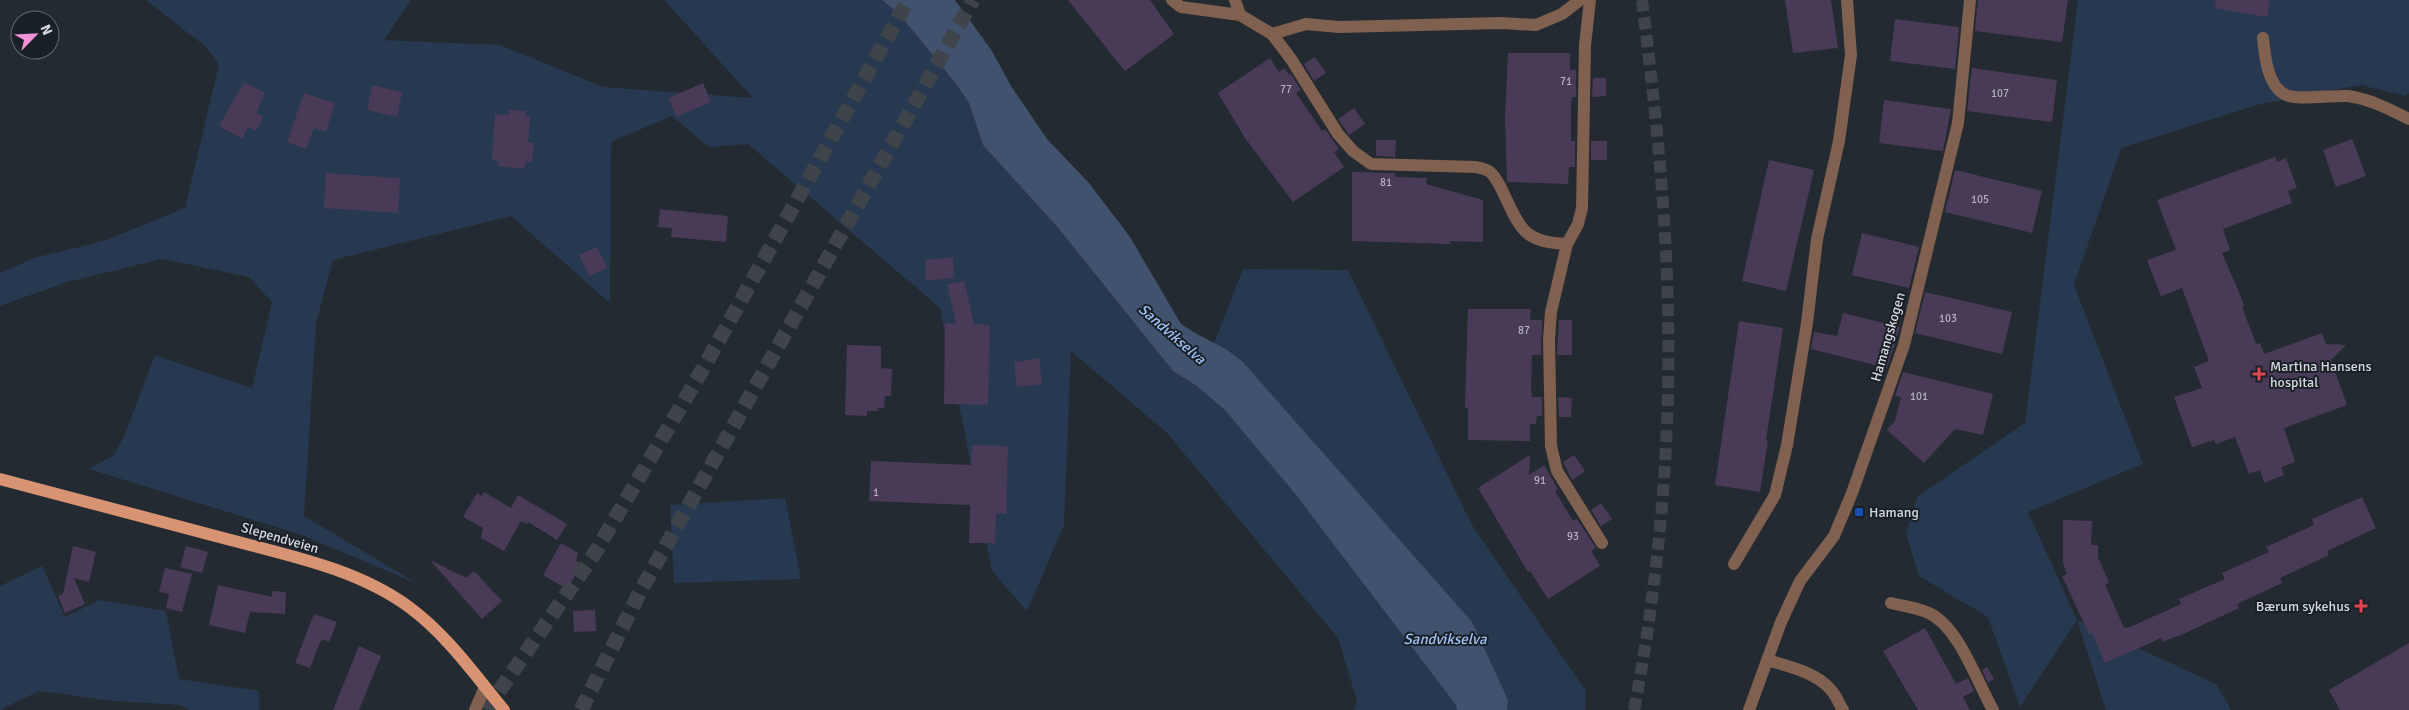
<svg xmlns="http://www.w3.org/2000/svg" width="2409" height="710" font-family="Signika,sans-serif">
  <style>
    .green { fill: #273950 }
    .water { fill: #40526d }
    .building { fill: #493b58 }
    .lines { fill: none; stroke-linecap: round; stroke-linejoin: round }
    .major-tunnel { stroke: #3f444b; stroke-width: 12; stroke-dasharray: 12 6; stroke-linecap: butt }
    .highway-tunnel { stroke: #3f444b; stroke-width: 15; stroke-dasharray: 15 8; stroke-linecap: butt }
    .minor { stroke: #80604f; stroke-width: 12 }
    .major { stroke: #d89472; stroke-width: 12 }
    .health-dot { fill: #e0444e; stroke: #1a2027; stroke-width: 2 }
    .transit-dot { fill: #1a4fb4; stroke: #1a2027; stroke-width: 2 }
    .labels { text-anchor: middle; dominant-baseline: central; stroke-width: 4; stroke-linejoin: round; paint-order: stroke }
    .number-label { font-size: 11px; fill: #b2b2bc }
    .street-label { font-size: 14px; fill: #d5d9de; stroke: #1a2027 }
    .poi-label { font-size: 14px; fill: #d5d9de; stroke: #1a2027; text-anchor: start }
    .water-label { font-size: 15px; font-style: italic; fill: #9fc0f3; stroke: #1a2027 }
  </style>
  <rect width="100%" height="100%" fill="#242a31"/>
  <path class="green" d="M146 0H411L384 40 500 45 603 87 753 98 664 0H882L900 15 957 85 969 103 983 145 1059 229 1173 371 1197 387 1243 269 1348 270 1472 525 1586 691 1585 710H1354L1357 701 1338 638 1167 433 1071 351 1064 525 1027 611 992 571 940 308 748 144 709 147 672 116 611 142 610 303 511 216 333 260 316 323 304 516 418 584 302 535 89 469 114 455 125 434 155 355 252 388 272 302 249 277 162 259 67 282 0 306V273L34 258 104 241 185 208 219 64 206 47Z
    M2078 0H2409V93L2405 96 2361 85 2257 105 2121 148 2074 285 2143 464 2028 512 2077 620 2216 684 2231 710H2106L2077 620 2020 707 1988 617 1919 576 1906 534 1918 496 2025 423Z
    M785 498 801 579 674 583 670 505Z
    M42 566 65 617 100 600 166 611 179 679 259 691V710H190L181 705 113 701 39 691 0 710V586Z"/>
  <path class="water" d="M882 0H955L992 51 1011 86 1047 139 1089 183 1130 237 1181 324 1195 333 1226 349 1243 362 1472 622 1508 700 1507 710H1457L1456 705 1293 491 1225 410 1198 387 1173 371 1059 229 983 145 969 103 957 85 900 15Z"/>
  <path class="building" d="M1068 0H1150L1174 34 1125 71Z
    M1785 0H1831L1838 48 1793 53Z
    M1978 0H2068L2062 42 1975 31Z
    M2216 0H2270L2267 17 2215 8Z
    M1895 19 1959 27 1955 69 1890 61Z
    M1508 53H1570V70H1576V97H1572L1571 105V141H1575V167H1569L1568 184 1507 182 1505 117Z
    M1315 57 1326 73 1314 81 1304 64Z
    M1270 58 1279 72 1284 68 1289 75 1290 73 1301 90 1296 93 1322 131 1325 129 1339 149 1334 152 1344 167 1293 202 1245 138 1218 93Z
    M1972 68 2057 80 2052 122 1967 111Z
    M1593 78H1606V96L1592 97Z
    M244 82 265 93 256 113 263 117 256 131 248 127 242 139 219 126Z
    M703 83 711 102 676 117 669 98Z
    M372 85 402 92 397 117 367 110Z
    M304 93 335 103 326 132 314 128 306 149 287 142Z
    M1884 100 1951 109 1943 151 1879 143Z
    M1354 108 1365 124 1349 135 1338 119Z
    M509 110 526 111V117H530L528 142 534 143 532 162 526 161 525 169 498 166V161L492 160 495 114 509 115Z
    M2352 139 2366 176 2336 187 2323 150Z
    M1376 140H1396L1395 157 1376 156Z
    M1591 141H1607V160H1591Z
    M2275 157 2277 162 2286 158 2297 188 2288 191 2292 203 2223 229 2230 250 2222 253 2241 297 2244 306 2242 307 2256 344 2260 343 2264 354 2322 333 2326 344 2346 345 2331 360 2347 405 2284 428 2295 462 2281 467 2284 475 2264 483 2260 470 2249 474 2235 437 2216 444 2214 440 2192 447 2174 397 2202 388 2194 367 2209 361 2182 288 2161 296 2147 260 2176 250 2157 200Z
    M1769 160 1814 170 1786 291 1742 281Z
    M1955 170 2042 191 2032 233 1945 212Z
    M1352 172 1395 173V177L1427 178 1426 184 1483 200V242L1450 241V244L1352 241Z
    M326 173 400 178 398 213 324 208Z
    M660 209 728 216 726 242 671 237 672 228 658 227Z
    M1862 233 1919 247 1909 288 1852 275Z
    M597 247 607 268 589 276 579 255Z
    M953 257 954 278 926 281 925 260Z
    M964 281 974 324 989 325 990 329 988 405 944 404 945 323 956 324 947 284Z
    M1925 292 2012 312 2002 354 1915 333Z
    M1468 309H1531L1530 320H1542L1541 355H1532L1531 388 1532 397H1542V416H1537L1536 424H1530V441L1468 440V408H1465Z
    M1843 313 1900 327 1887 368 1811 349 1814 332 1837 336Z
    M1559 320H1572V355H1557Z
    M1739 321 1783 328 1766 440 1768 441 1760 492 1715 485Z
    M847 345 881 346V368L892 369 891 396H885L884 408H878V411H867V416L845 415Z
    M1039 358 1042 384 1017 387 1014 362Z
    M1903 372 1993 394 1983 435 1955 429 1924 463 1887 430 1895 421 1901 397 1895 396Z
    M1558 397 1572 398 1571 417H1559Z
    M972 445 1008 446 1006 514 996 513 995 543H969L970 505 869 501 871 461 971 465Z
    M1530 455 1529 475 1544 465 1558 489 1555 491 1573 521 1577 519 1596 548 1591 551 1600 566 1548 599 1530 571 1528 572 1478 488Z
    M1574 455 1585 471 1572 480 1563 462Z
    M484 492 511 508 518 495 567 524 557 540 528 522 527 524 521 521 504 551 481 538 483 528 463 517 477 493 482 496Z
    M2362 497 2376 528 2327 551 2329 555 2280 578 2282 583 2237 604 2239 608 2181 635 2162 642 2161 638 2105 663 2092 633 2089 634 2062 576 2067 574 2063 563V520L2092 521 2091 545H2098V557L2109 583 2105 584 2124 628 2130 627 2181 604 2179 599 2225 579 2222 573 2269 552 2266 547 2314 525 2312 519Z
    M1601 503 1612 519 1601 526 1591 510Z
    M561 543 578 553 576 561 582 564 567 589 543 575Z
    M73 546 96 552 89 582 74 578 85 604 65 613 58 596 63 594Z
    M186 546 208 552 202 573 180 567Z
    M430 560 466 578 474 571 502 601 482 619Z
    M165 568 192 574 182 612 166 608 169 594 159 592Z
    M218 585 272 597V591L286 592 285 614 250 612 245 633 209 625Z
    M595 610 596 631 574 632 573 611Z
    M314 614 337 622 329 642 322 639 319 645 310 668 295 663Z
    M1925 628 1956 684 1968 678 1974 691 1963 697 1970 710H1918L1883 651Z
    M2409 643V710H2340L2329 690Z
    M359 646 381 656 359 710H333Z
    M1987 667 1994 679 1988 683 1982 670Z"/>
  <g class="lines">
    <path class="major-tunnel" d="M1634 710C1659 580 1671 444 1668 312 1666 207 1655 104 1642 0"/>
    <path class="highway-tunnel" d="M486 710 593 556 704 367 908 0
      M581 710 641 590 973 0"/>
    <path class="minor" d="M1172 0 1181 7 1240 15 1272 34 1306 24 1339 27 1501 23 1536 25 1562 14 1580 0
      M1235 0 1240 15
      M1590 0 1585 45 1582 208 1578 224 1567 244 1551 312 1549 339 1551 446 1557 471 1602 543
      M1272 34 1291 59 1338 134 1353 151 1371 164 1476 167C1480 168 1487 169 1490 172 1503 183 1510 217 1526 232 1537 242 1553 243 1567 244
      M2263 38C2265 56 2267 84 2284 94 2293 101 2333 95 2348 96 2370 99 2389 109 2409 119
      M1734 564 1775 495 1787 445 1807 323 1817 239 1839 141 1851 55 1847 0
      M1891 603C1903 606 1917 608 1929 613 1959 627 1977 682 1993 710
      M1768 660C1789 667 1816 672 1831 690 1836 695 1839 704 1843 710
      M475 710 485 687
      M1749 710 1781 622 1800 581 1834 536 1852 493 1904 345 1958 123 1970 0"/>
    <path class="major" d="M0 479C74 499 149 518 223 538 286 555 356 568 409 607 447 635 475 675 504 710"/>
  </g>
  <g class="health-dot">
    <path d="M2256.5 366.5h5v5h5v5h-5v5h-5v-5h-5v-5h5z"/>
    <path d="M2358.5 598.5h5v5h5v5h-5v5h-5v-5h-5v-5h5z"/>
  </g>
  <rect class="transit-dot" x="1854" y="507" width="10" height="10" rx="2.5"/>
  <g class="labels">
    <g class="number-label">
      <text x="1566" y="81">71</text>
      <text x="1286" y="89">77</text>
      <text x="2000" y="93">107</text>
      <text x="1386" y="182">81</text>
      <text x="1980" y="199">105</text>
      <text x="1948" y="318">103</text>
      <text x="1524" y="330">87</text>
      <text x="1919" y="396">101</text>
      <text x="1540" y="480">91</text>
      <text x="876" y="492">1</text>
      <text x="1573" y="536">93</text>
    </g>
    <g class="street-label">
      <text transform="translate(1888 337) rotate(-74)">Hamangskogen</text>
      <text transform="translate(280 538) rotate(16)">Slependveien</text>
    </g>
    <g class="poi-label">
      <text x="2270" y="366">Martina Hansens<tspan x="2270" dy="16">hospital</tspan></text>
      <text x="1869" y="512">Hamang</text>
      <text x="2350" y="606" text-anchor="end">Bærum sykehus</text>
    </g>
    <g class="water-label">
      <text transform="translate(1172 334) rotate(41)">Sandvikselva</text>
      <text x="1445" y="639">Sandvikselva</text>
    </g>
  </g>
  <g transform="translate(35 35) rotate(66)"><circle r="24" fill="#1a2027" stroke="#656a70"/>
  <path d="M0-4L9 19L0 12L-9 19Z" fill="#f391d6"/>
  <text y="-8" font-size="14" font-weight="bold" text-anchor="middle" fill="#d5d9de">N</text>
  </g>
</svg>
